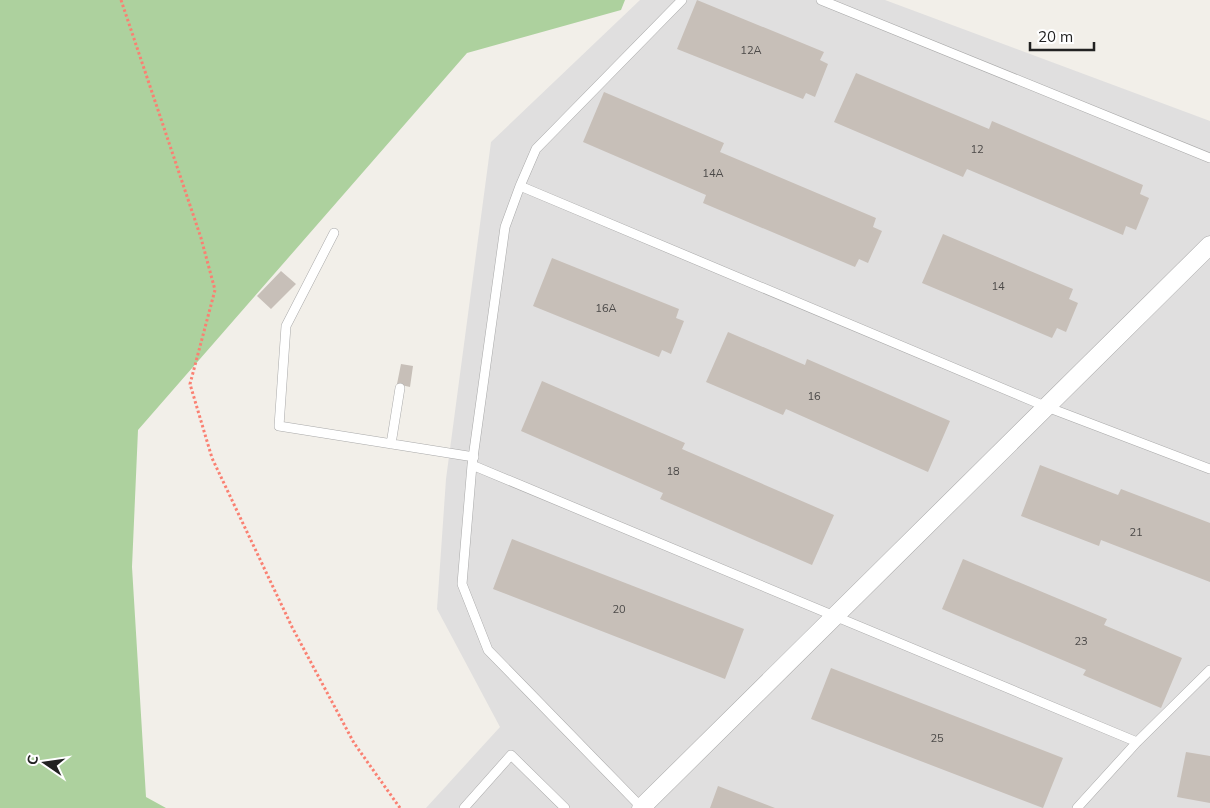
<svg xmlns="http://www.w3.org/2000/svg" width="1210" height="808" font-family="Mulish,sans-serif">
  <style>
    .residential { fill: #e0dfdf }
    .forest { fill: #add19e }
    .building { fill: #c7bfb8 }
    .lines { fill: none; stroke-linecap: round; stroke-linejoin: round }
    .lane-casing { stroke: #a9a9a9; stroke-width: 10 }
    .street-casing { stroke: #a9a9a9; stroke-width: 19 }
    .path { stroke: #fa8072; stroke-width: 3; stroke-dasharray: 2.5 2.5; stroke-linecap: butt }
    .lane { stroke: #fff; stroke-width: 9 }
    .street { stroke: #fff; stroke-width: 18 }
    .labels { text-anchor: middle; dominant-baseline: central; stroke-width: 4; stroke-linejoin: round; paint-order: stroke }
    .number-label { font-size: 11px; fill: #4b4948 }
  </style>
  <rect width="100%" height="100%" fill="#f2efe9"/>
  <path class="residential" d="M640 0H885L1210 121V808H426L500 727 437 609 446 479 491 142Z"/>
  <path class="forest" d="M0 0H625L621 10 467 53 138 430 132 567 146 797 166 808H0Z"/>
  <path class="building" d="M697 0 824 52 820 60 828 64 815 97 806 93 803 99 677 49Z
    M856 73 989 129 992 121 1143 185 1140 194 1149 198 1136 230 1126 226 1123 235 967 169 963 177 834 122Z
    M604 92 724 143 720 152 876 218 873 227 882 231 868 263 859 259 855 267 703 203 706 195 583 142Z
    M943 234 1073 289 1069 299 1078 303 1066 332 1057 328 1052 338 922 283Z
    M552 258 679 309 676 318 684 321 671 354 662 350 659 357 533 306Z
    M281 271 296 284 271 309 257 296Z
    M728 332 805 365 807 359 950 421 928 472 786 409 783 415 706 382Z
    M401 364 413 366 410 387 397 384Z
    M542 381 685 443 682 449 834 515 812 565 660 499 663 493 521 431Z
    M1040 465 1118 495 1121 489 1210 523V582L1101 540 1099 546 1021 516Z
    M512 539 744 629 725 679 493 589Z
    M963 559 1107 619 1104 625 1182 658 1161 708 1083 675 1086 670 942 609Z
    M831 668 1063 758 1043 808 811 719Z
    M1186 752 1210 756V803L1177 797Z
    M718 786 775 808H710Z"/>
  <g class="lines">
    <g class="lane-casing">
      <path id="lane" d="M821 0 1210 158
        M520 186 1047 407 1210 469
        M334 233 286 326 279 426 474 457
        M391 444 400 388
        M472 465 1137 742
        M464 808 511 755 565 808
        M642 808 488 650 462 584 472 465 505 227 520 186 536 149 682 0
        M1077 808 1137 742 1210 670"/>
    </g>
    <g class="street-casing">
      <path id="street" d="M641 808 1210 245"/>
    </g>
    <path class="path" d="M121 0 201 238 215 290 190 384 212 458 292 627 354 743 400 808"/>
    <use href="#lane" class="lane"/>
    <use href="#street" class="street"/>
  </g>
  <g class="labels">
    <g class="number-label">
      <text x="751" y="50">12А</text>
      <text x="977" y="149">12</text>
      <text x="713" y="173">14А</text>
      <text x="998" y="286">14</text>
      <text x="606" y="308">16А</text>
      <text x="814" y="396">16</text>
      <text x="673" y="471">18</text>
      <text x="1136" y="532">21</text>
      <text x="619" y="609">20</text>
      <text x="1081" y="641">23</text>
      <text x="937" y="738">25</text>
    </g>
  </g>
  <g transform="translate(45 763) rotate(283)" stroke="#ffffff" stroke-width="4" paint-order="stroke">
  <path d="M0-4L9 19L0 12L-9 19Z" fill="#222222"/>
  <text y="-8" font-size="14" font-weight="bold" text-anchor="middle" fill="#222222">С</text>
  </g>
  <path d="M1030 42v8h64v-8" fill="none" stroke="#222222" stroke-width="2.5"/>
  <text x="1038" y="42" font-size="15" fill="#222222" stroke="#ffffff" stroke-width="4" paint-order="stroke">20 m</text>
</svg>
